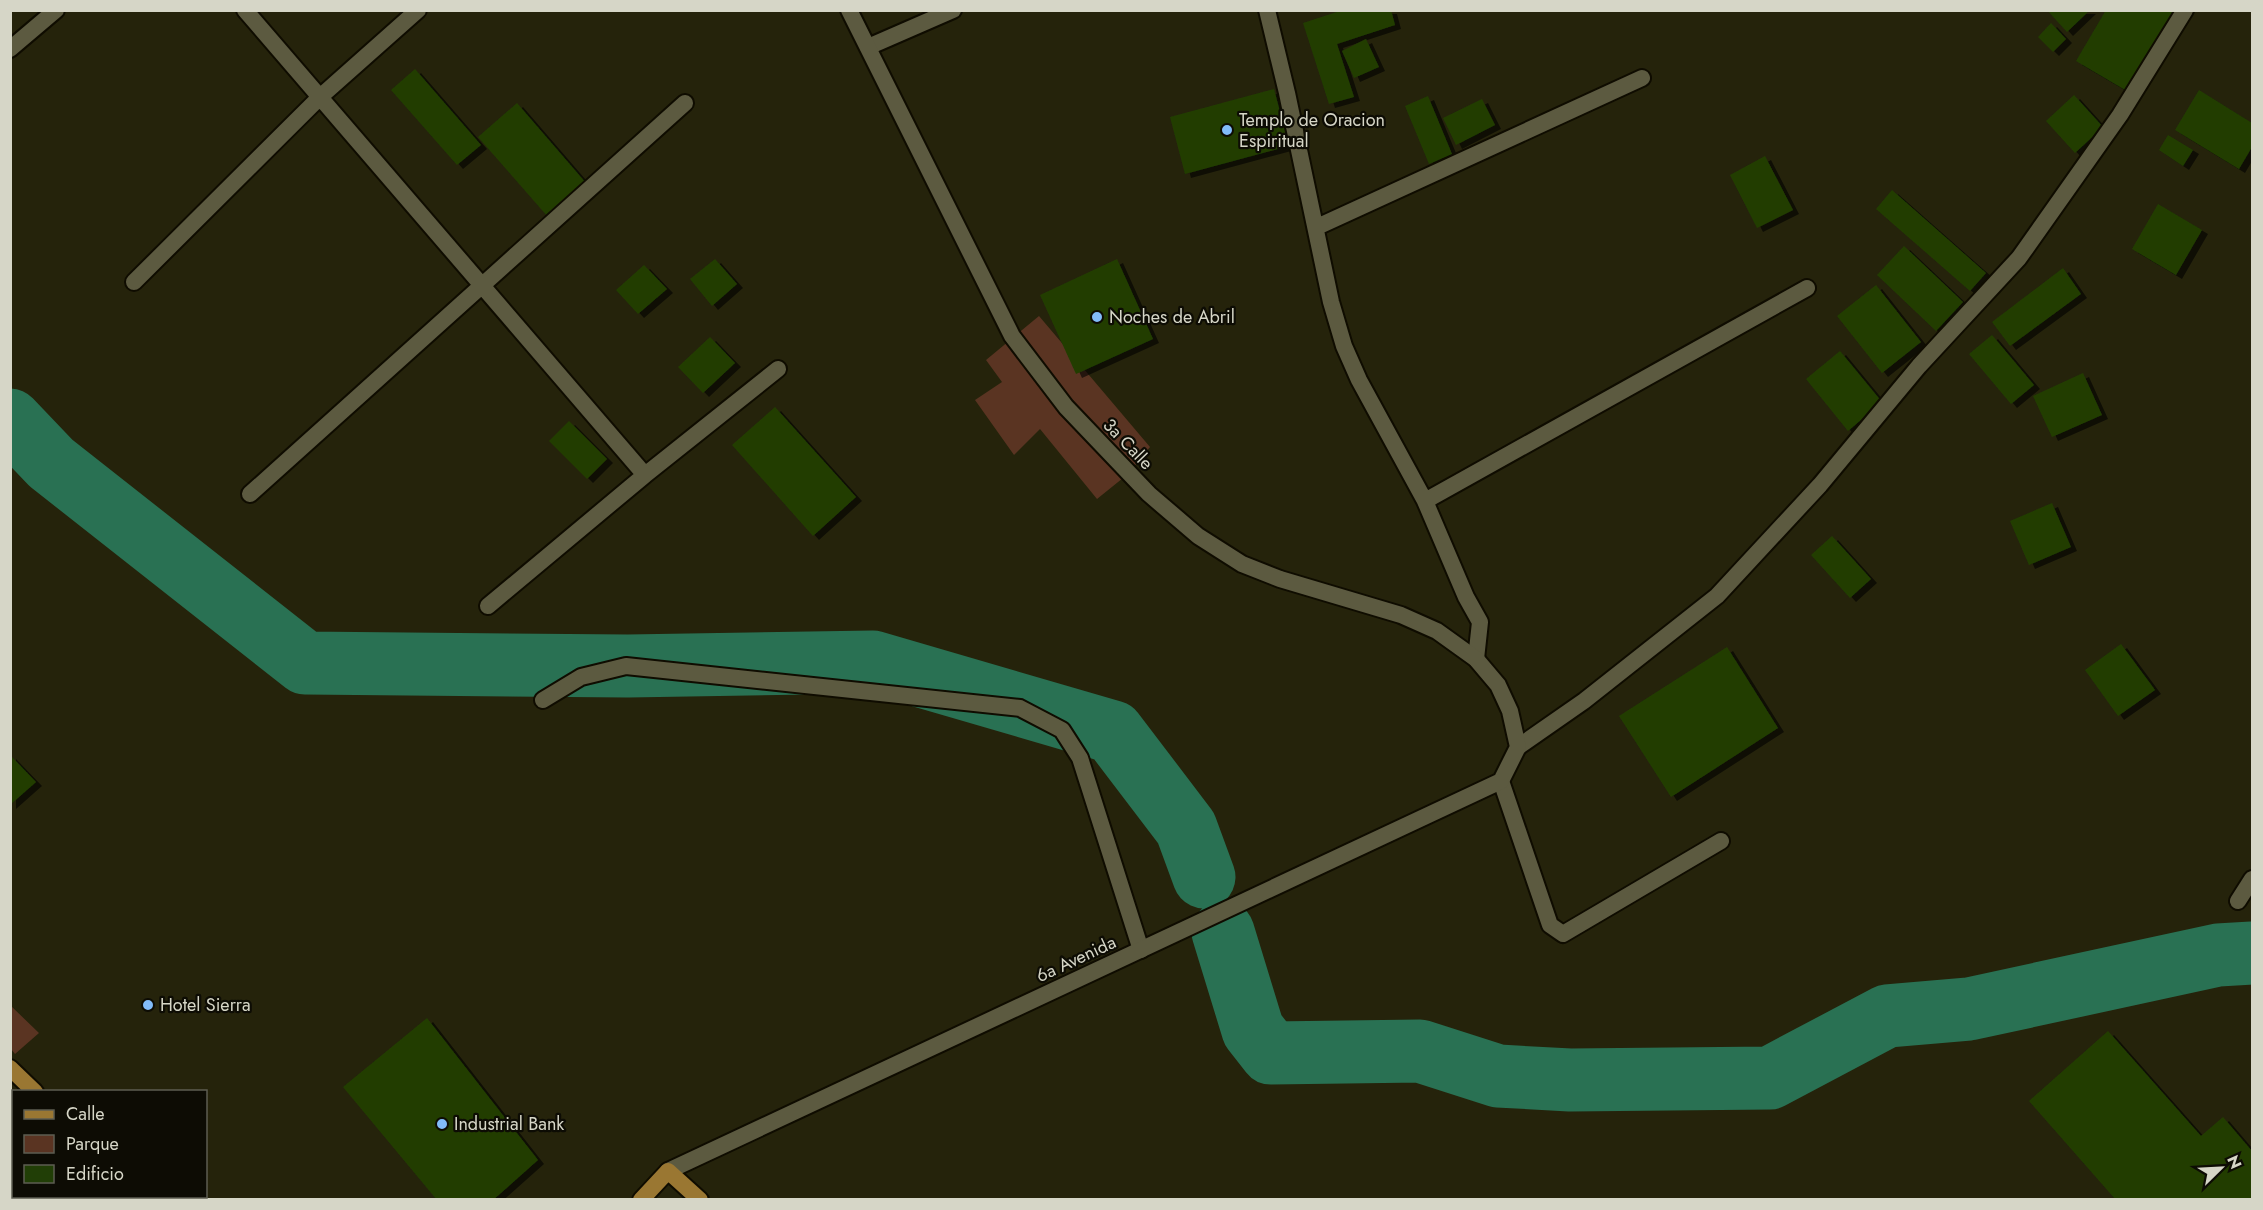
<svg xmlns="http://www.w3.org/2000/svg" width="2263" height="1210" font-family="Jost,sans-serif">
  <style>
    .green { fill: #5a3422 }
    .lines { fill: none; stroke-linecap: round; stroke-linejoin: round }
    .river { stroke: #297153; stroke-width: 63 }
    .building { fill: #213e06; filter: url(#shadow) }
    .service-casing { stroke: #0f0c00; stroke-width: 20 }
    .minor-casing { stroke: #0f0c00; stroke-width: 20 }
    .tertiary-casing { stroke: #0f0c00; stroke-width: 20 }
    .primary-casing { stroke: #0f0c00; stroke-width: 20 }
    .service { stroke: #5c5a40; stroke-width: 16 }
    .minor { stroke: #5c5a40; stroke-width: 16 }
    .tertiary { stroke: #5c5a40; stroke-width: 16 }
    .primary { stroke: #9a7732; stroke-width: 16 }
    .poi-dot { fill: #82bcfa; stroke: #0d0c04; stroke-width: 2 }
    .labels { text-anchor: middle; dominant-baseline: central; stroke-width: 4.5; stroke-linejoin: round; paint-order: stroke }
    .poi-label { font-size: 18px; fill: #d6d6c7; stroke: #0d0c04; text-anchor: start }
    .street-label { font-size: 18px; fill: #d6d6c7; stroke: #0d0c04 }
  </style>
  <defs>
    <filter id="shadow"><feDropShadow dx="6" dy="4" stdDeviation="0" flood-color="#0009"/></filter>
  </defs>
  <rect width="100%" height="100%" fill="#25230b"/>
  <path class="green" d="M1039 316 1150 447 1128 474 1097 499 1040 429 1014 455 975 400 1002 382 986 360Z
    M10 1005 39 1033 15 1054 11 1049Z"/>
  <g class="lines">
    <path class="river" d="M10 420 51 463 305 663 628 666 873 662 1113 732 1186 828 1204 877
      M1223 932 1253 1030 1271 1053 1420 1051 1498 1076 1570 1080 1770 1078 1887 1016 1969 1009 2218 955 2252 953"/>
  </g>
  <path class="building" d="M1343 10H1391L1395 25 1337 44 1354 97 1329 104 1303 23Z
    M2047 10H2090L2067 32Z
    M2106 10H2175L2127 91 2076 61Z
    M2051 23 2066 39 2053 52 2038 37Z
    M1366 39 1379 67 1354 78 1342 51Z
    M415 69 481 145 457 165 391 90Z
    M1274 89 1289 146 1185 174 1170 117Z
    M2199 90 2252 123V147L2239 169 2175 130Z
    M2074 95 2103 127 2075 153 2046 121Z
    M1428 96 1452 154 1429 164 1405 106Z
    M1482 99 1495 125 1456 145 1443 118Z
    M517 103 586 183 548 217 478 137Z
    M2168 135 2193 150 2183 166 2159 150Z
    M1765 156 1793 210 1757 228 1730 175Z
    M1892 190 1986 273 1970 291 1876 209Z
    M2158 204 2202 230 2176 275 2132 249Z
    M1904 246 1963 302 1936 331 1877 275Z
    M715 259 737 284 712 306 690 279Z
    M1117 259 1153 339 1076 374 1040 295Z
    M644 265 667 289 638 314 616 290Z
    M2063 268 2081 294 2010 346 1992 322Z
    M1876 285 1921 342 1882 373 1837 316Z
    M1992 335 2034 385 2011 404 1969 354Z
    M710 337 735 363 703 393 678 367Z
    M1840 351 1882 402 1848 431 1806 379Z
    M2083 373 2102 415 2052 437 2033 396Z
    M775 407 856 497 813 536 732 445Z
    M569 421 607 459 587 479 549 441Z
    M2052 503 2071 547 2029 565 2010 521Z
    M1832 536 1871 579 1850 598 1811 555Z
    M2121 644 2155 690 2118 716 2085 670Z
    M1727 647 1778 728 1671 797 1619 716Z
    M10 755 36 782 10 805Z
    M427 1018 538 1160 493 1200H437L343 1087Z
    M2108 1031 2201 1136 2223 1117 2252 1151V1200H2116L2029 1101Z
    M14 1100V1196H105L102 1200H10V1103Z"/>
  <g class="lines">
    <g class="service-casing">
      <path id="service" d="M1501 781 1550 925 1563 934 1721 841
        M2238 901 2252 879"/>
    </g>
    <g class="minor-casing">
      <path id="minor" d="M245 10 645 475
        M1267 10 1287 93 1331 302 1344 346 1359 380 1425 501 1466 597 1480 622 1476 659
        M868 47 953 10
        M10 49 56 10
        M1317 227 1642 78
        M134 282 320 97 418 10
        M250 494 685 103
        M1425 501 1807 288
        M488 606 645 475 778 369
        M543 700 581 677 626 666 1020 708 1062 730 1080 758 1141 950
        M1518 747 1584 701 1717 596 1820 485 1919 366 2019 258 2120 115 2185 10"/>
    </g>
    <g class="tertiary-casing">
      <path id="tertiary" d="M668 1171 1501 781 1518 747 1510 711 1498 685 1476 659 1437 631 1401 615 1280 579 1242 564 1198 536 1149 494 1066 407 1012 336 849 10"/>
    </g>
    <g class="primary-casing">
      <path id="primary" d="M10 1068 35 1092
        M144 1196 147 1200
        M641 1200 668 1171 700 1200"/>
    </g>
    <use href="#service" class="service"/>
    <use href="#minor" class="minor"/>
    <use href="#tertiary" class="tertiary"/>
    <use href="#primary" class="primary"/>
  </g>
  <g class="poi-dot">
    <circle cx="1227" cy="130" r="6"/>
    <circle cx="1097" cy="317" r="6"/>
    <circle cx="148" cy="1005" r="6"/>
    <circle cx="442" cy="1124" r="6"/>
  </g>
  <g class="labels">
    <g class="poi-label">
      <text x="1239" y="120">Templo de Oracion<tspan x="1239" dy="21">Espiritual</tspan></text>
      <text x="1109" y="317">Noches de Abril</text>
      <text x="160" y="1005">Hotel Sierra</text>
      <text x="454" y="1124">Industrial Bank</text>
    </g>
    <g class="street-label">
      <text transform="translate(1128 444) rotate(46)">3a Calle</text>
      <text transform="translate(1076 959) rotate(-25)">6a Avenida</text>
    </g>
  </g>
  <rect width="2263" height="1210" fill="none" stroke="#d6d6c7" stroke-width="24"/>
  <rect x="12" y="1090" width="195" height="108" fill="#0d0c04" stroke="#5d5d52" stroke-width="1.5"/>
  <rect x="24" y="1110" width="30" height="9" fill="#9a7732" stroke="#5d5d52" stroke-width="1.5"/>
  <text x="66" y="1120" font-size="18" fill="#d6d6c7">Calle</text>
  <rect x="24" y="1135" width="30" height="18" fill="#5a3422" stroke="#5d5d52" stroke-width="1.5"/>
  <text x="66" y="1150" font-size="18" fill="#d6d6c7">Parque</text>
  <rect x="24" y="1165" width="30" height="18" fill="#213e06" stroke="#5d5d52" stroke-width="1.5"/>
  <text x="66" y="1180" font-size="18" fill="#d6d6c7">Edificio</text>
  <g transform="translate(2221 1168) rotate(66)" stroke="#0d0c04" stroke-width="4.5" paint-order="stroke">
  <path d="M0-4.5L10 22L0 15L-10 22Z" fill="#d6d6c7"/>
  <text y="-9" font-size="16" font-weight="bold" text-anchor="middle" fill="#d6d6c7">N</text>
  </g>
</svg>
